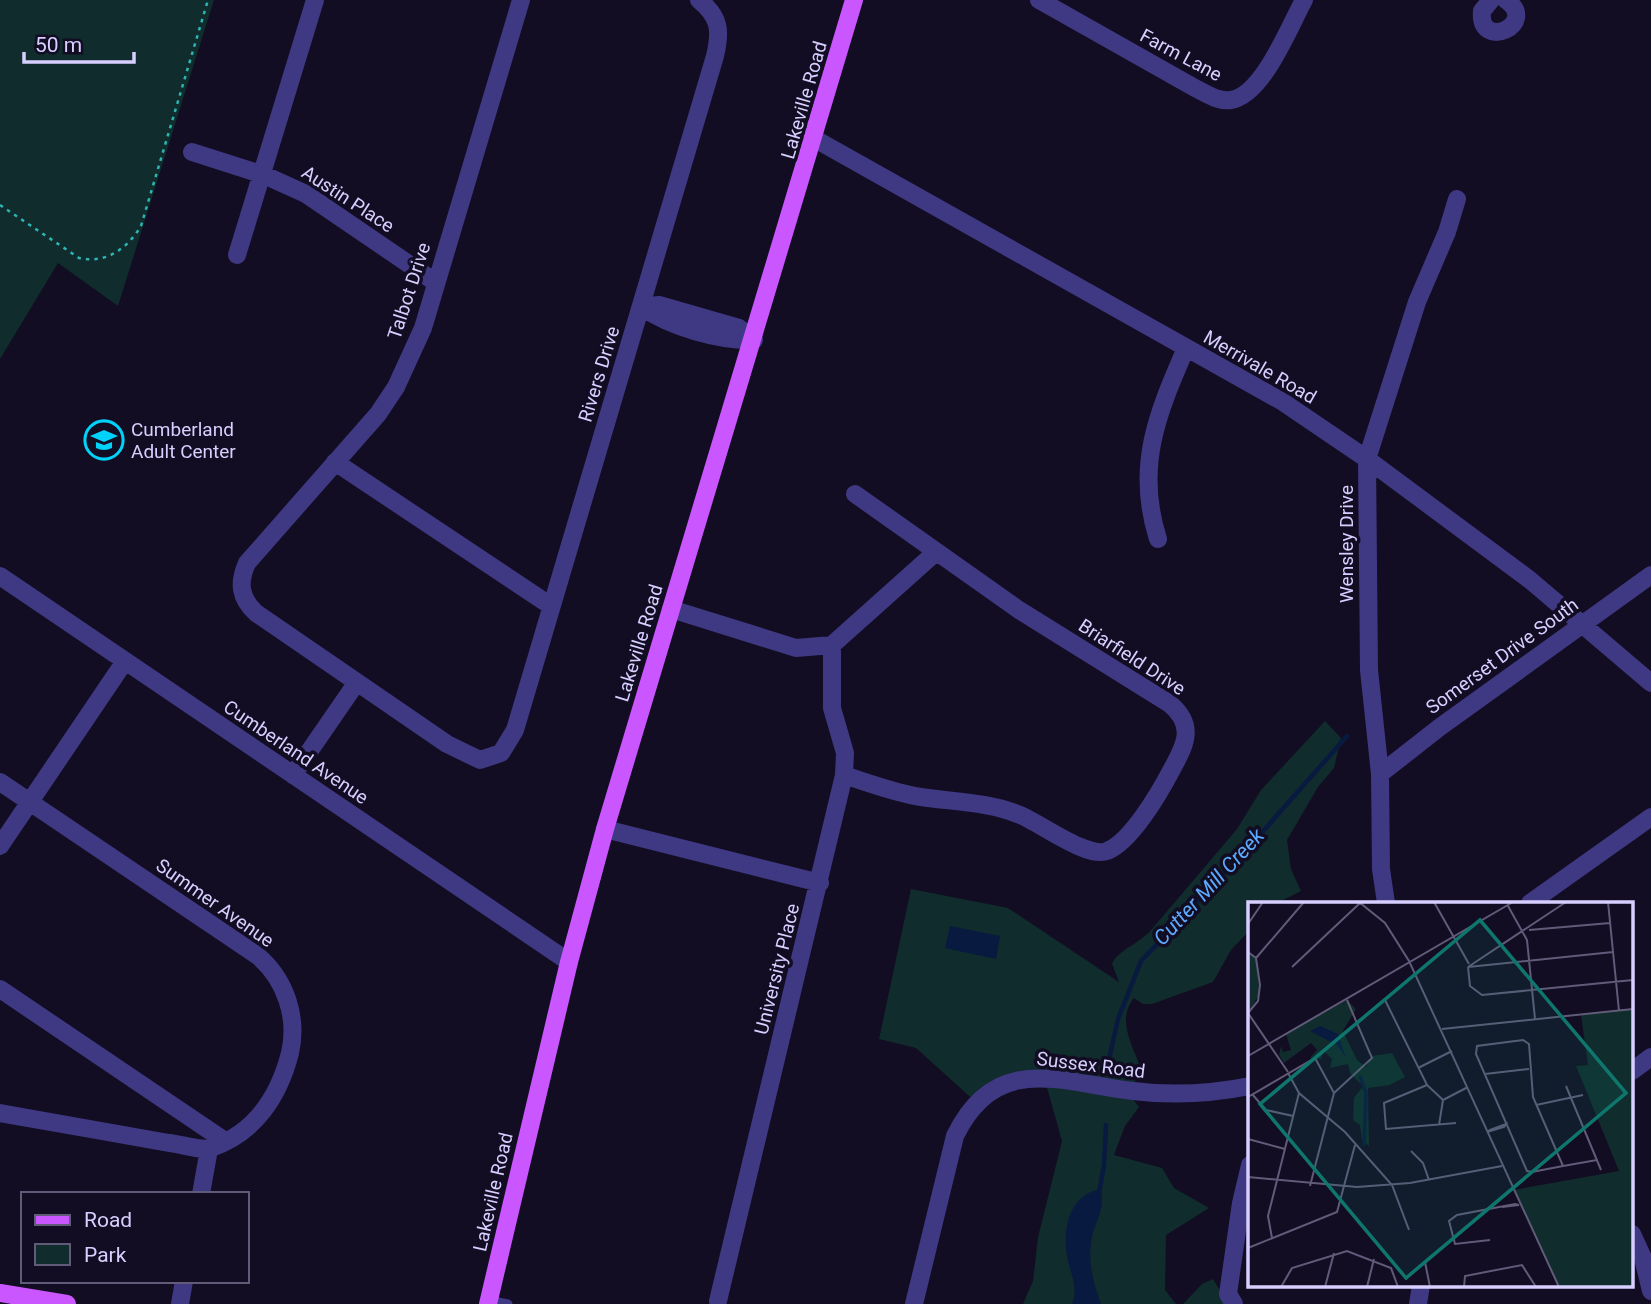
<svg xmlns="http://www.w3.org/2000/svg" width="1651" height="1304" font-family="Roboto,sans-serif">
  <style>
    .green { fill: #102c2c }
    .water { fill: #091a40 }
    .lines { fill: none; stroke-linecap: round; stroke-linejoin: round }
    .stream { stroke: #091a40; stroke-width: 4.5 }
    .path { stroke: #2eb4b4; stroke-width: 2.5; stroke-dasharray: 3.5 5; stroke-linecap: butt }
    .lane { stroke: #3f3882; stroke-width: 9 }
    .street { stroke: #3f3882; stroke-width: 18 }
    .primary { stroke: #ca56ff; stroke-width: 18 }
    .labels { text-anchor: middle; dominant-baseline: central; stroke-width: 7; stroke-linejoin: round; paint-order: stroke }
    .street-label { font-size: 19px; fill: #d7cfff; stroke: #120d22 }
    .poi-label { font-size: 19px; fill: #d7cfff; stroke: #120d22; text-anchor: start }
    .water-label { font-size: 21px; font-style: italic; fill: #5daaff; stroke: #120d22 }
    .inset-river { fill: none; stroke: #091a40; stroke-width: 3.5 }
    .inset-road { fill: none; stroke: #615b7a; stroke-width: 2 }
    .view { fill: #0f766e; fill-opacity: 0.15; stroke: #0f766e; stroke-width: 3.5 }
    .inset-edge { fill: none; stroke: #d7cfff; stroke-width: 3.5 }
  </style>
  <rect width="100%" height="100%" fill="#120d22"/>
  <path class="green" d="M0 0H214L118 306 58 263 0 359Z
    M1325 721 1341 738 1334 768 1318 787 1287 840 1291 869 1301 891 1277 903H1250V930L1231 950 1213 982 1152 1004H1143L1134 998C1116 1020 1133 1046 1141 1069L1129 1094 1139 1107 1125 1126 1114 1155 1162 1168 1174 1188 1209 1208 1166 1235 1165 1290 1176 1304H1023L1033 1281 1038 1237 1062 1141 1044 1077 978 1104 916 1048 879 1039 911 889 1008 908 1119 982 1112 964C1118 950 1139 944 1152 929L1237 829 1261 790Z
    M1213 1279 1228 1304H1183L1202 1284Z"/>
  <path class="water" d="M950 926 1000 936 996 959 945 948Z
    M1101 1189C1105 1214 1094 1221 1091 1243 1088 1264 1094 1285 1101 1304H1072C1079 1286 1070 1274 1067 1256 1062 1228 1070 1194 1101 1189Z"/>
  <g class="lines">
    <path class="stream" d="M1109 1059 1118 1019 1141 961 1242 855 1347 736
      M1099 1193 1104 1165 1106 1125"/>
    <path class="path" d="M0 205 79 258C106 264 127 249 141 226L208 0"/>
    <path class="lane" d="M489 1300 508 1304"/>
    <path class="street" d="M521 0 423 328 396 387 378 414 247 563C238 583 240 598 256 613L447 744 480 760 501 753 515 730 715 56C721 31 720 17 699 0
      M1039 0 1195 88C1205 93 1218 102 1231 100 1263 95 1289 27 1304 0
      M1491 0 1482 11C1478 52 1540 24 1506 0
      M815 139 1283 402 1367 459 1530 580 1651 683
      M192 152 264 175 306 194 435 282
      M237 255 315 0
      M659 305 739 328 754 340C719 341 670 327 642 307Z
      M335 462 551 606
      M1158 539C1135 467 1157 414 1186 348
      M0 576 569 962
      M671 609 796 648 832 645 936 552
      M1380 774 1440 727 1651 575
      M293 775 357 682
      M844 775C869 783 895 793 921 797 954 802 989 802 1020 815 1040 823 1088 859 1107 851 1131 842 1160 792 1172 769 1186 744 1195 725 1170 704L1019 610 855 494
      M0 782 258 956C286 980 298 1018 290 1053 279 1096 255 1133 211 1148 201 1151 181 1144 169 1143 113 1133 56 1123 0 1113
      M605 829 820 883
      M0 846 125 661
      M1386 903 1381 869 1380 774 1369 670 1367 459 1417 302 1447 232 1457 199
      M1530 903 1651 817
      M0 989 225 1141
      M1632 1071 1651 1057
      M201 1194 209 1149
      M1632 1234 1643 1258 1651 1291
      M718 1301 844 775 845 753 832 708V645
      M180 1304 184 1281
      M914 1304 955 1136C996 1051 1062 1083 1133 1091 1174 1096 1210 1094 1250 1086
      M1234 1304 1228 1294 1241 1203 1250 1165
      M1418 1304 1421 1285"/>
    <path class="primary" d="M0 1293 67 1304
      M488 1304 569 962 605 829 854 0"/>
  </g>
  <defs>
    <g id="school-ring" transform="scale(2.0125)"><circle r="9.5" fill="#120d22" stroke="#00d2fa" stroke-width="1.5"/><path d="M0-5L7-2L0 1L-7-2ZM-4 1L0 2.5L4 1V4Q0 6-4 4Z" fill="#00d2fa"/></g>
  </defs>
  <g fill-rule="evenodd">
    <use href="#school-ring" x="104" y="440"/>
  </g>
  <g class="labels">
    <g class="street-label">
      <text transform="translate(1181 55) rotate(28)">Farm Lane</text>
      <text transform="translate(804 100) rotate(-74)">Lakeville Road</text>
      <text transform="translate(348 199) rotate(33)">Austin Place</text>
      <text transform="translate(409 291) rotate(-72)">Talbot Drive</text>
      <text transform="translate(1260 367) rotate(30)">Merrivale Road</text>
      <text transform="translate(599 374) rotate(-73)">Rivers Drive</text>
      <text transform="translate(1346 544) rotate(-90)">Wensley Drive</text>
      <text transform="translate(639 643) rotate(-73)">Lakeville Road</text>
      <text transform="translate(1502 656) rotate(-36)">Somerset Drive South</text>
      <text transform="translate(1132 657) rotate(33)">Briarfield Drive</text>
      <text transform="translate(296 752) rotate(34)">Cumberland Avenue</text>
      <text transform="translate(215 903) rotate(35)">Summer Avenue</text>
      <text transform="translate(777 969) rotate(-76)">University Place</text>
      <text transform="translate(1091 1065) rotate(7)">Sussex Road</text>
      <text transform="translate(493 1192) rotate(-77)">Lakeville Road</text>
    </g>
    <g class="poi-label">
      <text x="131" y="429">Cumberland<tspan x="131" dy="22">Adult Center</tspan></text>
    </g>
    <g class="water-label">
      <text transform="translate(1209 887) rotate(-47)">Cutter Mill Creek</text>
    </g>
  </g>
  <g transform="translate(1248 902)">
    <rect width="385" height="385" fill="#120d22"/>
    <path d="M0 50 8 56 12 91 0 111ZM99 98 108 107 95 129 109 158 118 165 124 154 144 151 157 175 142 183 120 186 121 244 114 238 112 223 105 218 106 196 115 184 102 171 100 162 82 166 84 157 76 149 73 157 62 156 69 148 63 141 36 161 31 153 33 144 35 150 43 148 38 132ZM385 107V385H311L265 288 371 269 328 164 340 163 333 113Z" fill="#102c2c"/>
    <path d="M72 124 90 132 98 156 89 143 62 129Z" fill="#091a40"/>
    <path class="inset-river" d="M112 174 118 191 116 244"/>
    <path class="inset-road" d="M111 0 137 21 161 59 311 385M186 0 221 62M360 0 371 109M260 4 279 38 287 117M0 22 15 0M281 28 362 21M0 50 8 56 12 83 10 99 0 111M8 56 56 0M44 65 112 1M220 65 222 84 234 93 385 78M220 65 365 50M220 65 318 0M137 98 179 183 195 198M0 111 40 170M194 127 385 107M0 154 265 0M170 166 204 149M40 171 51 191 97 230 144 283 161 328M237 172 281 167M179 183 136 201 138 227 208 221M318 184 353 268M4 192 18 208 45 214M0 195 67 156 86 191M288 203 335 193M258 222 256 225 239 230 242 228ZM191 223 195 198 220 185M0 237 37 247M163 249 175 261 181 278M315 264 285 195 281 142 275 138 229 144 228 152 279 269 284 270 315 264 349 258M0 275 109 285 162 281 254 264M62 284 86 191 124 156 99 98M24 336 20 314 51 191M242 338 207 342 201 319 209 313 267 302 271 303 254 305M0 346 89 310 107 243M177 360 182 385M33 385 44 366 99 349 143 366 150 385M77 385 86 351M119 385 126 357M216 385 217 374 274 363 288 385"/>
    <path class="view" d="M232 18 378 191 158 376 12 202Z"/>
    <rect width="385" height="385" class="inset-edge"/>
  </g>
  <rect x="21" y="1192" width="228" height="91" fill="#120d22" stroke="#615b7a" stroke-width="2"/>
  <rect x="35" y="1215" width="35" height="10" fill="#ca56ff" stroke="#615b7a" stroke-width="2"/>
  <text x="84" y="1227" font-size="21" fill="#d7cfff">Road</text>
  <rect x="35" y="1244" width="35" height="21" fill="#102c2c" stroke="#615b7a" stroke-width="2"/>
  <text x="84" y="1262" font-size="21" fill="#d7cfff">Park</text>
  <path d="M24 52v10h110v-10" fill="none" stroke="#d7cfff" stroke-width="3.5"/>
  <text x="35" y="52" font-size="21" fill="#d7cfff" stroke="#120d22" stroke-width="5" paint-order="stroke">50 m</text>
</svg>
